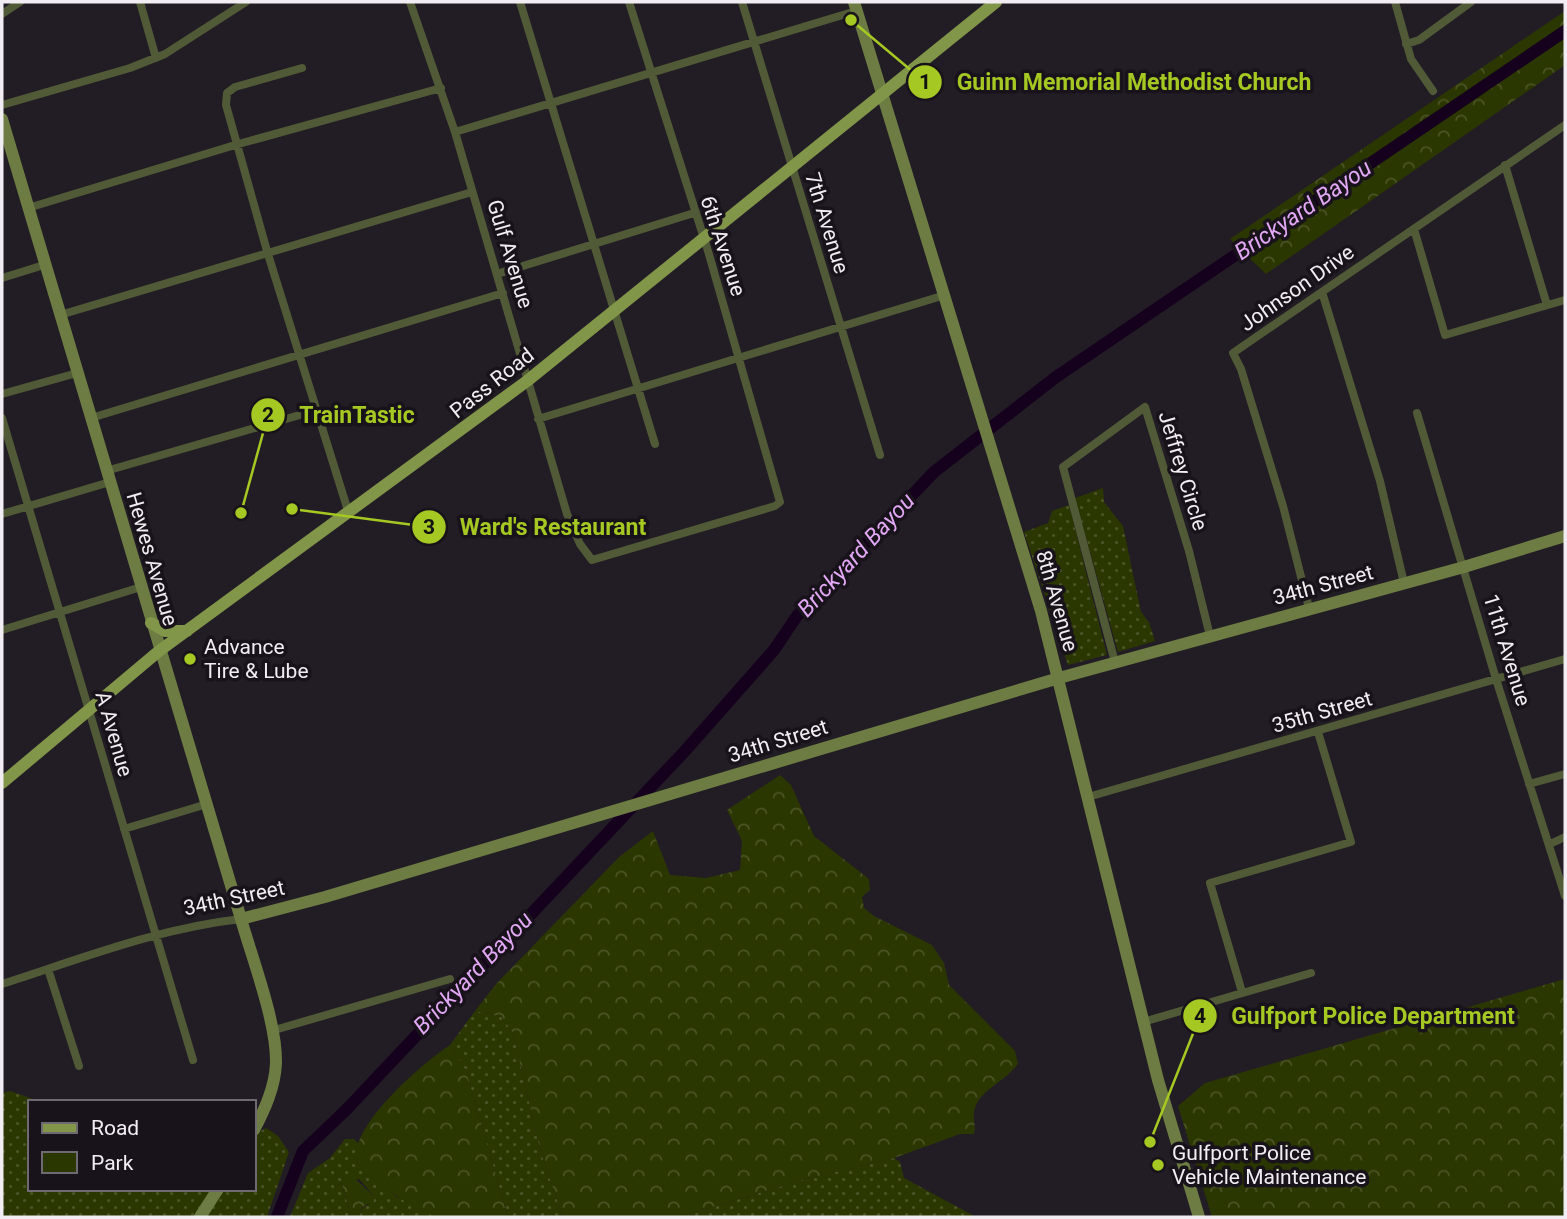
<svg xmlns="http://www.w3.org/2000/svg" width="1567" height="1219" font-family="Roboto,sans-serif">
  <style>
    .green { fill: url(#green-dots) }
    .forest { fill: url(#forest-crowns) }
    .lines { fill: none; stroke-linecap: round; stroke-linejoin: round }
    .river { stroke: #15001d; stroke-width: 12 }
    .street { stroke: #505a37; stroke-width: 8 }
    .secondary { stroke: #6c7c42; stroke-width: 12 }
    .primary { stroke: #82964a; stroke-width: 12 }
    .poi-dot { fill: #a6c822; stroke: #18131a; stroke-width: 2.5 }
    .labels { text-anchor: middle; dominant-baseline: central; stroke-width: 7; stroke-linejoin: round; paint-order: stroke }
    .street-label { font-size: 21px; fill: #f1edf3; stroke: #18131a }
    .poi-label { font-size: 21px; fill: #f1edf3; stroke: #18131a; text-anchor: start }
    .water-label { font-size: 23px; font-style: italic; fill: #e3a8f5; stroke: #18131a }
    .leader { fill: none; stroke: #a6c822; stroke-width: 2.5 }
    .callout-dot { fill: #a6c822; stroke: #18131a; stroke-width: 2.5 }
    .mark-label { font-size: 21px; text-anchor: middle; font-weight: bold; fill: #111 }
    .callout-label { font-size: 23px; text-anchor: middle; font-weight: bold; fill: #a6c822; stroke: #18131a; stroke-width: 7; stroke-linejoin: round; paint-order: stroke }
  </style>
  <defs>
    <pattern id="green-dots" width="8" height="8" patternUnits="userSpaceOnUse" patternTransform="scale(1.75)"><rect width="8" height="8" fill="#2b3700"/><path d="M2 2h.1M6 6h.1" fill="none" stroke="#4a5426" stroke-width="1.8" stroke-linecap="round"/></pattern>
    <pattern id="forest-crowns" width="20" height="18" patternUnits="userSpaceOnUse" patternTransform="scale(1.75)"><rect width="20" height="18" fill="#2b3700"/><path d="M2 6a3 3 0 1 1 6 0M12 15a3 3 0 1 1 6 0" fill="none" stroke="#4a5426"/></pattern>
  </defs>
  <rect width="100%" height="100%" fill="#221c24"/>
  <path class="green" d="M1103 488 1104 502 1123 526 1141 612 1149 622 1155 641 1118 652 1075 498Z
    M1069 505 1107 655 1068 665 1024 532 1048 523 1052 511Z
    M475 1011 502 1017 513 1033 541 1153 563 1217H508L466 1071 450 1045Z
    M10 1091 36 1100 70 1102H30V1189H214L197 1217H2V1093Z
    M266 1128 278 1136 289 1152 267 1217H207L224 1189H254C254 1171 246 1136 266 1128Z
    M345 1139H354L358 1143 357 1162 397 1197 438 1217H359L363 1207 368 1205 374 1196 359 1179 341 1183 352 1217H290L308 1173 330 1158Z
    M894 1158 900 1162 904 1178 976 1217H678L806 1179Z"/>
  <path class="forest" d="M1565 11V65L1266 274 1230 239Z
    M780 775 791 785 814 836 869 879 870 890 862 897 864 908 874 916 932 945 944 963 949 985 1015 1051 1018 1064C1005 1082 977 1091 974 1112 973 1120 976 1126 974 1134H960L894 1158 806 1179 678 1217H563L541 1153 513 1033 502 1017 475 1011 497 983 619 857 653 831 670 875 706 878 740 870 742 841 727 810Z
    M1565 979V1217H1212L1178 1106 1205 1083Z
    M450 1045 466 1071 508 1217C487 1217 459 1219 438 1217 421 1213 400 1199 386 1188 377 1182 363 1174 358 1163 344 1130 425 1061 450 1045Z
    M352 1176 374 1196V1201L362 1207 359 1217H352L341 1182Z"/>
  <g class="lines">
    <path class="river" d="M277 1217 303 1151 347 1109 684 752 774 650 797 616 934 472 1056 377 1565 31"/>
    <path class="street" d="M140 2 156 58
      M410 2 455 132 567 514 580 544 592 560 775 506 780 502 708 251 629 2
      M520 2 655 444
      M742 2 880 455
      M1395 2 1411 59 1433 91
      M2 14 20 2
      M1406 44 1419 40 1471 2
      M302 68 235 87 227 93 226 105 267 251 349 514
      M2 105 130 68 165 54 246 2
      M455 132 856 11
      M1505 165 1547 305
      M28 208 235 145 441 88
      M1414 229 1445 335 1565 300
      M497 274 694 213
      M2 278 44 265
      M1322 292 1380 481 1404 583
      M60 315 472 192
      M2 394 77 373
      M1417 413 1496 679 1565 896
      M2 418 193 1060
      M91 418 503 293
      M538 419 945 295
      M106 471 317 410
      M2 514 110 482
      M1309 608 1283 506 1241 369 1233 353 1565 125
      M2 630 141 587
      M1115 662 1063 467 1145 407 1189 551 1210 636
      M1529 784 1565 774
      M1088 797 1565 659
      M124 829 207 804
      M1550 844 1565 837
      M48 969 79 1066
      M2 984C80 959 159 928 241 919
      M1242 992 1210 883 1351 842 1318 732
      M1143 1022 1311 973
      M271 1031 450 979"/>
    <path class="secondary" d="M854 2 1041 611 1158 1080 1199 1217
      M2 119 241 919C252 958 277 1023 276 1063 275 1087 265 1109 254 1130
      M241 919 325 897 1059 678 1464 567 1565 536
      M200 1217 218 1189"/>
    <path class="primary" d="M151 623 165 631H187
      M2 783 159 651 527 381 996 2"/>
  </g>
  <g class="poi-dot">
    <circle cx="190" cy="659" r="7"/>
    <circle cx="1158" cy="1165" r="7"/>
  </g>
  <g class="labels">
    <g class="street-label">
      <text transform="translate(827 223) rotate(73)">7th Avenue</text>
      <text transform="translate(723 246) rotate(72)">6th Avenue</text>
      <text transform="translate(510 254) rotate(73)">Gulf Avenue</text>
      <text transform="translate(1297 288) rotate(-35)">Johnson Drive</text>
      <text transform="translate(492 383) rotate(-38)">Pass Road</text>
      <text transform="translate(1183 471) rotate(73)">Jeffrey Circle</text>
      <text transform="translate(152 559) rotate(74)">Hewes Avenue</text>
      <text transform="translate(1323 585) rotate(-15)">34th Street</text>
      <text transform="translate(1057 601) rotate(74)">8th Avenue</text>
      <text transform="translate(1507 650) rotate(73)">11th Avenue</text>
      <text transform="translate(1322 712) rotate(-16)">35th Street</text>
      <text transform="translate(114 734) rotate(74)">A Avenue</text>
      <text transform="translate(778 741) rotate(-17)">34th Street</text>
      <text transform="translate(234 898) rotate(-12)">34th Street</text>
    </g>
    <g class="poi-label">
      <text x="204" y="647">Advance<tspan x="204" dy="24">Tire &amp; Lube</tspan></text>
      <text x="1172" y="1153">Gulfport Police<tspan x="1172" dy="24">Vehicle Maintenance</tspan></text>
    </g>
    <g class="water-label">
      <text transform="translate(1303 210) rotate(-34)">Brickyard Bayou</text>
      <text transform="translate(856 555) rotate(-47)">Brickyard Bayou</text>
      <text transform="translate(473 973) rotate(-46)">Brickyard Bayou</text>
    </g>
  </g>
  <path class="leader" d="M851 20L925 82M241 513L268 415M292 509L429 527M1150 1142L1200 1016"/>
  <g class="callout-dot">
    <circle cx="851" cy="20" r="7"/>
    <circle cx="241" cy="513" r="7"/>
    <circle cx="292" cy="509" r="7"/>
    <circle cx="1150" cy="1142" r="7"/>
    <circle cx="925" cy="82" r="18"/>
    <circle cx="268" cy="415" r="18"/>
    <circle cx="429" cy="527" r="18"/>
    <circle cx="1200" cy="1016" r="18"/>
  </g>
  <g class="mark-label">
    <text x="925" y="89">1</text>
    <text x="268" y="422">2</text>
    <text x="429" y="534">3</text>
    <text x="1200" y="1023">4</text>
  </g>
  <g class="callout-label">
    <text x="1134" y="90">Guinn Memorial Methodist Church</text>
    <text x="357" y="423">TrainTastic</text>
    <text x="553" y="535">Ward's Restaurant</text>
    <text x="1373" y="1024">Gulfport Police Department</text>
  </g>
  <rect width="1567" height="1219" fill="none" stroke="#f1edf3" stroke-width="7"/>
  <rect x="28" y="1100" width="228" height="91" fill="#18131a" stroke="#6f6a71" stroke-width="2"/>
  <rect x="42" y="1123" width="35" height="10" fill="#82964a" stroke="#6f6a71" stroke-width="2"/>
  <text x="91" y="1135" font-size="21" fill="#f1edf3">Road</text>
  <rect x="42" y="1152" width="35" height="21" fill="#2b3700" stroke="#6f6a71" stroke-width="2"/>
  <text x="91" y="1170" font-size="21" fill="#f1edf3">Park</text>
</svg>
